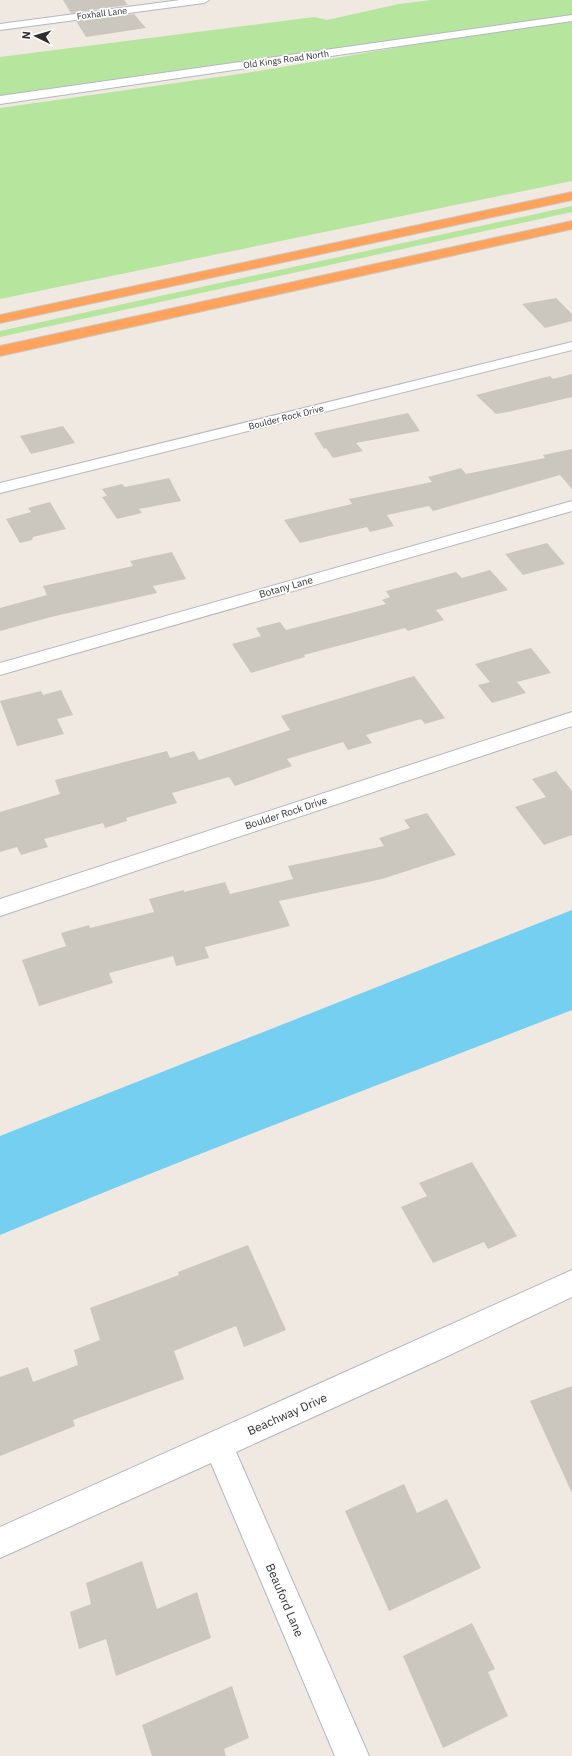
<svg xmlns="http://www.w3.org/2000/svg" width="572" height="1756" font-family="'IBM Plex Sans',sans-serif">
  <style>
    .green { fill: #b6e59e }
    .water { fill: #75cff0 }
    .building { fill: #cbc7bf }
    .lines { fill: none; stroke-linecap: round; stroke-linejoin: round }
    .minor-casing { stroke: #b4b7c1; stroke-width: 2 }
    .highway-casing { stroke: #c9c9c9; stroke-width: 2 }
    .minor { fill: #fff; fill-rule: evenodd }
    .highway { fill: #ffa35c; fill-rule: evenodd }
    .labels { text-anchor: middle; dominant-baseline: central; stroke-width: 3.5; stroke-linejoin: round; paint-order: stroke }
    .far-street-label { font-size: 9px; fill: #2e2e2e; stroke: #fff }
    .street-label { font-size: 10px; fill: #2e2e2e; stroke: #fff }
    .near-street-label { font-size: 12px; fill: #2e2e2e; stroke: #fff }
  </style>
  <rect width="100%" height="100%" fill="#efe9e1"/>
  <path class="green" d="M431 0H572V16L0 97V57L314 17 327 20 399 4Z
    M572 21V181L0 299V108L246 73 471 35Z
    M572 206V212L0 337V331Z"/>
  <path class="water" d="M572 910V1010C381 1084 189 1156 0 1235V1136Z"/>
  <path class="building" d="M63 0H124L128 5 71 13Z
    M134 14 146 28 86 37 76 21Z
    M556 298 572 314V321L545 328 522 304Z
    M572 374V397L508 412 496 414 476 395 550 376 553 379Z
    M408 413 420 431 356 443 363 451 333 458 326 448 324 449 314 433Z
    M63 426 75 443 31 454 20 436Z
    M572 449V489L560 475 433 511 429 506 387 515 394 526 370 532 367 527 300 543 284 520 352 504 349 499 432 482 428 477 461 468 466 474 545 458 543 455Z
    M169 478 181 501 139 509 142 513 117 519 102 497 107 496 102 489 122 484 125 487Z
    M50 502 66 529 33 537 32 540 20 543 6 519 31 512 28 508Z
    M547 543 565 564 523 575 505 554Z
    M172 552 186 579 153 586 157 593 51 617 0 631V608L47 595 43 586 133 566 130 561Z
    M490 570 508 590 436 610 444 620 408 631 405 628 304 655 305 657 251 673 232 644 261 636 256 628 280 622 286 630 386 604 382 600 390 597 386 591 456 572 462 578Z
    M531 648 551 673 517 682 526 693 492 703 478 685 490 682 475 664Z
    M414 676 445 718 425 724 421 719 366 735 372 743 348 750 343 742 287 759 292 766 235 786 229 777 172 793 177 803 126 818 127 821 105 828 103 823 44 839 48 847 21 855 17 847 0 852V812L60 794 55 780 167 751 170 758 194 751 199 760 290 730 281 716Z
    M61 690 73 715 57 719 64 734 17 746 0 701 41 691 43 695Z
    M556 771 572 791V835L544 845 515 807 546 797 532 779Z
    M427 813 456 855 382 879 279 901 290 926 205 947 209 958 176 966 173 956 109 973 113 983 39 1006 22 960 66 946 61 933 89 925 90 928 154 912 149 899 184 890V892L225 882 230 894 293 879 288 866 384 846 379 838 410 828 404 820Z
    M472 1162 517 1236 488 1249 484 1242 433 1263 401 1207 427 1196 419 1183Z
    M248 1245 286 1330 244 1347 236 1326 174 1351 184 1379 73 1420 75 1426 0 1456V1377L28 1367 33 1382 78 1365 74 1350 100 1340 90 1308 179 1275 178 1272Z
    M572 1386V1493L530 1401Z
    M404 1484 417 1513 447 1499 481 1568 389 1611 345 1511Z
    M142 1561 157 1609 197 1592 211 1638 116 1676 106 1639 79 1649 70 1612 91 1604 86 1583Z
    M472 1623 495 1669 488 1672 508 1716 443 1748 403 1656Z
    M232 1686 249 1738 224 1749 226 1756H152L142 1725Z"/>
  <g class="lines">
    <g class="minor-casing">
      <path id="minor" d="M180 0H209L204 3 0 30V24Z
        M572 15V21L0 104V96Z
        M572 342V350L0 493V483Z
        M572 501V511L0 675V663Z
        M572 712V726L0 916V899Z
        M572 1270V1297L437 1361 236 1452 369 1756H335L211 1463 0 1558V1527Z"/>
    </g>
    <g class="highway-casing">
      <path id="highway" d="M572 192V200L0 323V315Z
        M572 221V229L0 356V346Z"/>
    </g>
    <use href="#minor" class="minor"/>
    <use href="#highway" class="highway"/>
  </g>
  <g class="labels">
    <g class="far-street-label">
      <text transform="translate(102 13) rotate(-7)">Foxhall Lane</text>
      <text transform="translate(286 59) rotate(-8)">Old Kings Road North</text>
      <text transform="translate(286 417) rotate(-14)">Boulder Rock Drive</text>
    </g>
    <g class="street-label">
      <text transform="translate(286 587) rotate(-16)">Botany Lane</text>
      <text transform="translate(286 813) rotate(-18)">Boulder Rock Drive</text>
    </g>
    <g class="near-street-label">
      <text transform="translate(287 1414) rotate(-24)">Beachway Drive</text>
      <text transform="translate(285 1600) rotate(67)">Beauford Lane</text>
    </g>
  </g>
  <g transform="translate(36 36) rotate(275)" stroke="#ffffff" stroke-width="3" paint-order="stroke">
  <path d="M0-3L7 15L0 10L-7 15Z" fill="#2e2e2e"/>
  <text y="-6" font-size="11" font-weight="bold" text-anchor="middle" fill="#2e2e2e">N</text>
  </g>
</svg>
